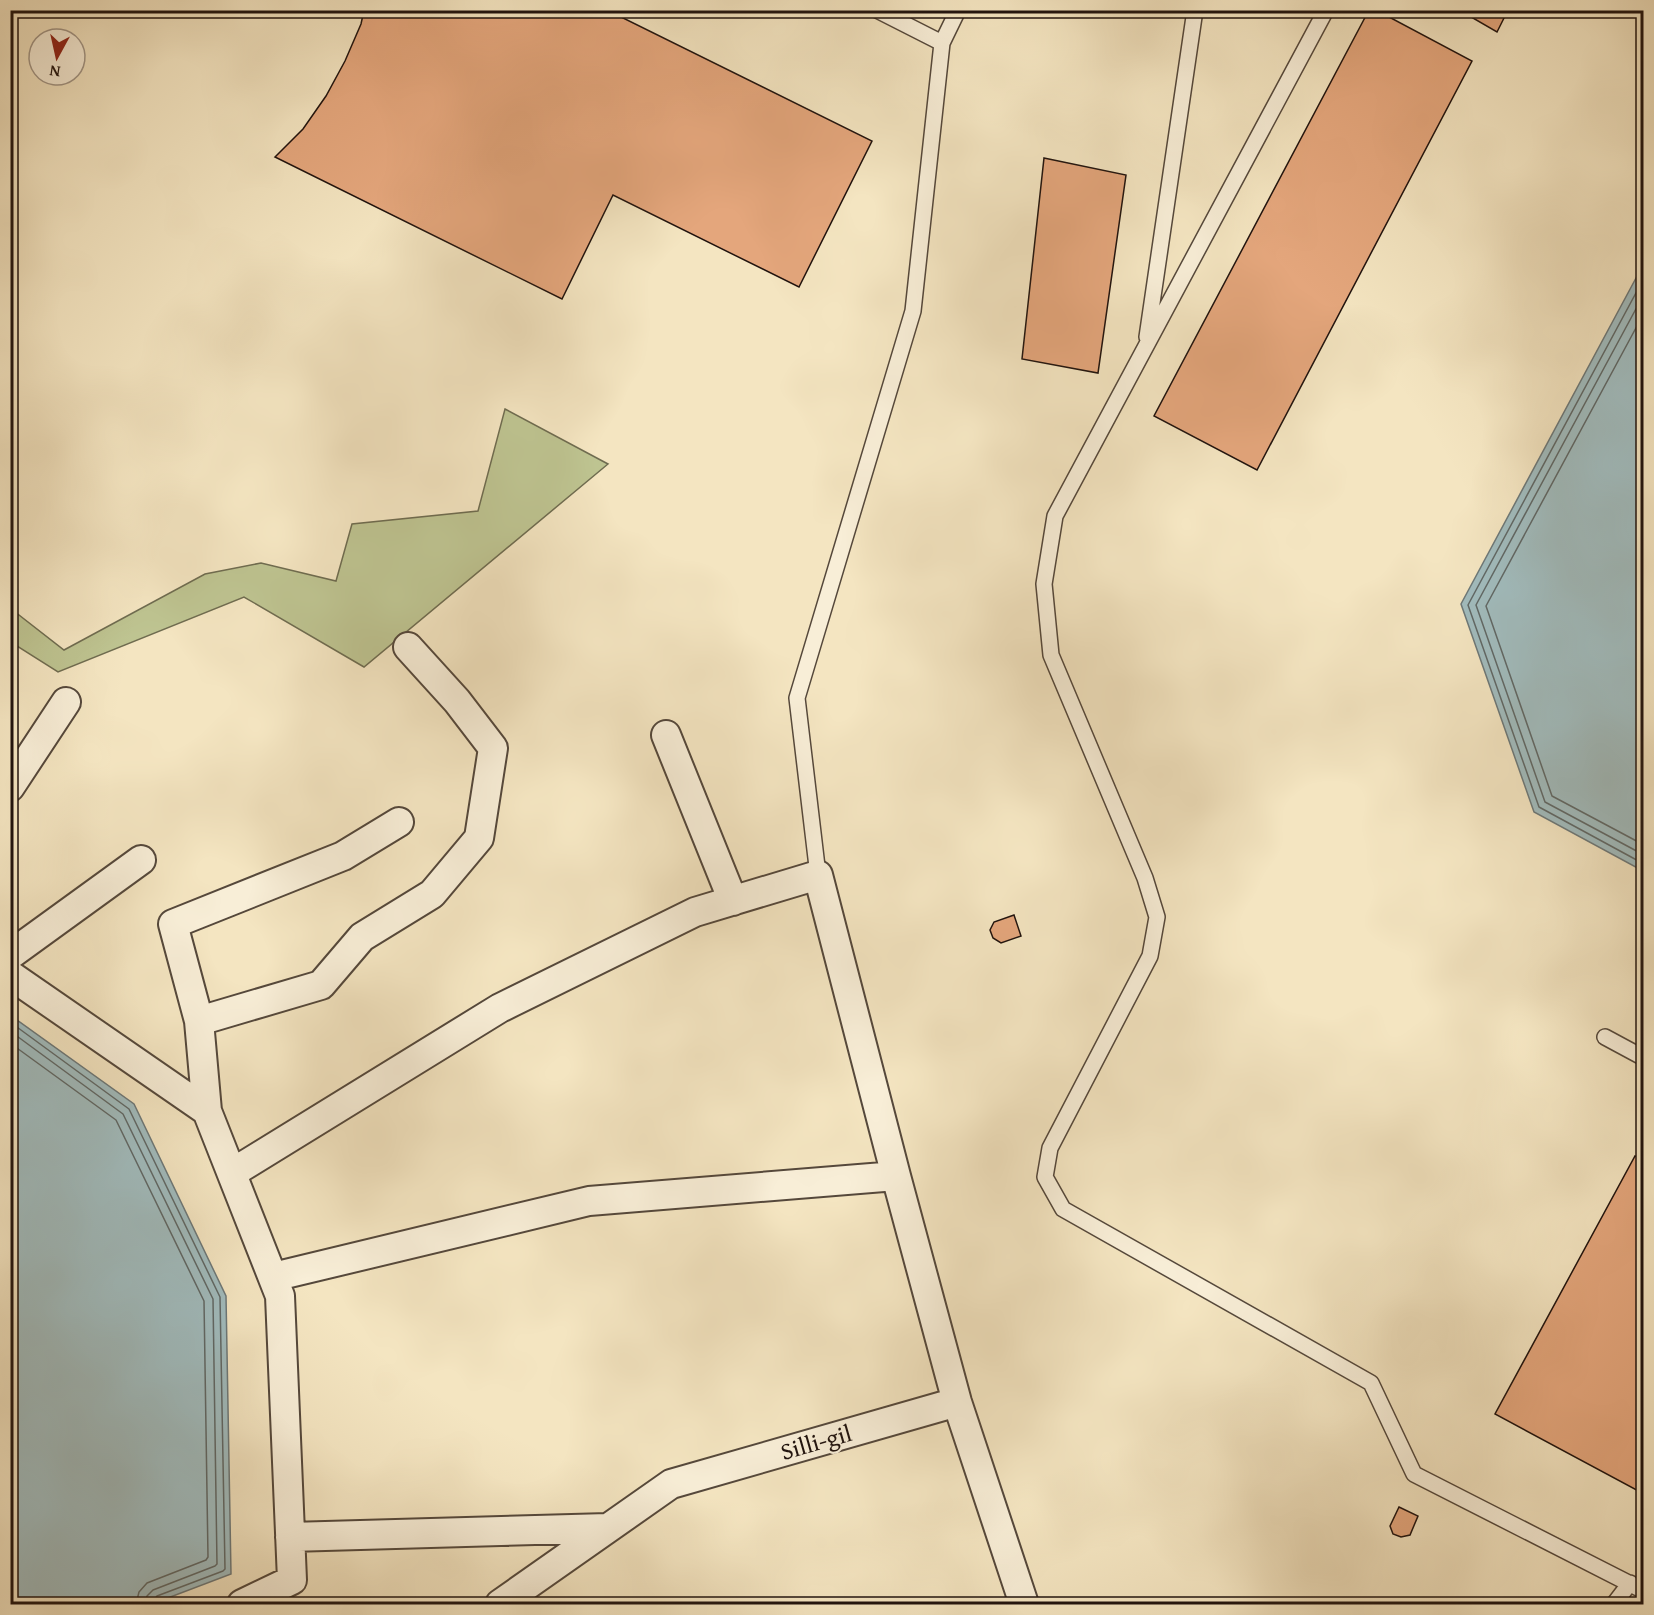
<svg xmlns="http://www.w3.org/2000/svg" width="1654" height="1615" font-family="'Gentium Book Plus',serif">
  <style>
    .green { fill: #bec491; stroke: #6f6c50; stroke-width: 1.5 }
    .water { fill: #a1bcbe; stroke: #6d7878; stroke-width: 1.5 }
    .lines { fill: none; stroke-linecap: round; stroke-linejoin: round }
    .shore { stroke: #606866; stroke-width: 1.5 }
    .building { fill: #e4a67c; stroke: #20130e; stroke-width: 1.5 }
    .service-casing { stroke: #55483b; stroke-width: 18 }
    .minor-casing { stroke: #55483b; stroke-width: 32 }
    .service { stroke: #f8eed7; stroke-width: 15 }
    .minor { stroke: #f8eed7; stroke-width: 28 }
    .labels { text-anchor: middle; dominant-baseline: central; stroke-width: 4.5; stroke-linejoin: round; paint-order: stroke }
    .street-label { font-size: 24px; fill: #20130e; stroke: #f8eed7 }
  </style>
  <rect width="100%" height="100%" fill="#f4e5c1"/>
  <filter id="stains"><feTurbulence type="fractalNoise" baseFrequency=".00333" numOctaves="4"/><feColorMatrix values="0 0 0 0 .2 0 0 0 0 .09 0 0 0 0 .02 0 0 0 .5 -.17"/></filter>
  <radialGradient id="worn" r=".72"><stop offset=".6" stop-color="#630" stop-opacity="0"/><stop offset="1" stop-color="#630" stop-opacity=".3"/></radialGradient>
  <path class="green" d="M505 409 608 464 364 667 244 597 58 672 14 644 11 645 10 608 64 650 205 574 261 563 336 581 352 524 478 511Z"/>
  <path class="water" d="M1643 265V871L1534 812 1461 604Z
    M10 1015 134 1104 226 1296 231 1574 152 1604H11Z"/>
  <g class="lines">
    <path class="shore" d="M1644 278 1468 605 1539 807 1644 864
      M1644 294 1476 605 1545 802 1644 855
      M1644 313 1486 606 1552 796 1644 845
      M10 1022 129 1109 220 1297 225 1569 223 1571 157 1596 154 1600 153 1604
      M10 1031 123 1114 213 1299 217 1564 215 1566 153 1590 147 1596 145 1604
      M10 1043 116 1120 204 1301 208 1557 206 1560 147 1583 139 1592 136 1604"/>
  </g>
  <path class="building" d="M364 10H607L872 141 799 287 613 195 562 299 275 157 303 129 326 96 345 61 361 24Z
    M1369 10H1376L1472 61 1257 470 1154 416Z
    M1459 10H1508L1497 32Z
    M1044 158 1126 175 1098 373 1022 359Z
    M1014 915 1021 936 1001 943 993 938 990 930 994 922Z
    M1635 1156 1644 1160V1357L1640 1364 1644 1366V1494L1495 1414Z
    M1399 1507 1418 1516 1410 1535 1401 1537 1393 1534 1390 1526Z"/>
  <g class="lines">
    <g class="service-casing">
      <path id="service" d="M1326 10 1055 516 1044 584 1051 655 1145 878 1157 917 1150 956 1050 1148 1045 1177 1063 1209 1371 1383 1414 1474 1644 1591
        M942 43 958 10
        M1147 337 1195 10
        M818 875 797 698 913 311 942 43 877 10
        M1605 1037 1644 1058
        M1614 1604 1630 1583"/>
    </g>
    <g class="minor-casing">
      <path id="minor" d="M666 735 733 901
        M10 787 66 702
        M10 955 141 860
        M10 975 207 1111 280 1296 292 1580 242 1604
        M199 1021 321 985 362 937 432 894 479 838 493 748 457 701 408 647
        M207 1111 199 1021 173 924 343 856 399 822
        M232 1173 500 1008 695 912 818 875 896 1176 957 1402 1024 1604
        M273 1277 589 1201 896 1176
        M290 1537 608 1528
        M500 1604 671 1484 957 1402"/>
    </g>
    <use href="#service" class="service"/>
    <use href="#minor" class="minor"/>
  </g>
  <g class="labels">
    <g class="street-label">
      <text transform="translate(816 1442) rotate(-16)">Silli-gil</text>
    </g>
  </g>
  <rect width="1654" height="1615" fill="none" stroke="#f4e5c1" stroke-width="36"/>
  <rect x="12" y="12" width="1630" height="1591" fill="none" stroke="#20130e" stroke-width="3"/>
  <rect x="18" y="18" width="1618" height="1579" fill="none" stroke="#20130e" stroke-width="1.5"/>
  <g transform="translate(57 57) rotate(188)"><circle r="28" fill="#f8eed7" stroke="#a29687" stroke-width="1.5"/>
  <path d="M0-4.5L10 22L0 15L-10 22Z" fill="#8f2418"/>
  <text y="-9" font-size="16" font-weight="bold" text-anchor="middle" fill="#20130e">N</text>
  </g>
  <rect width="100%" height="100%" filter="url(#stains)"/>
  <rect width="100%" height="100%" fill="url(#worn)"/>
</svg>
